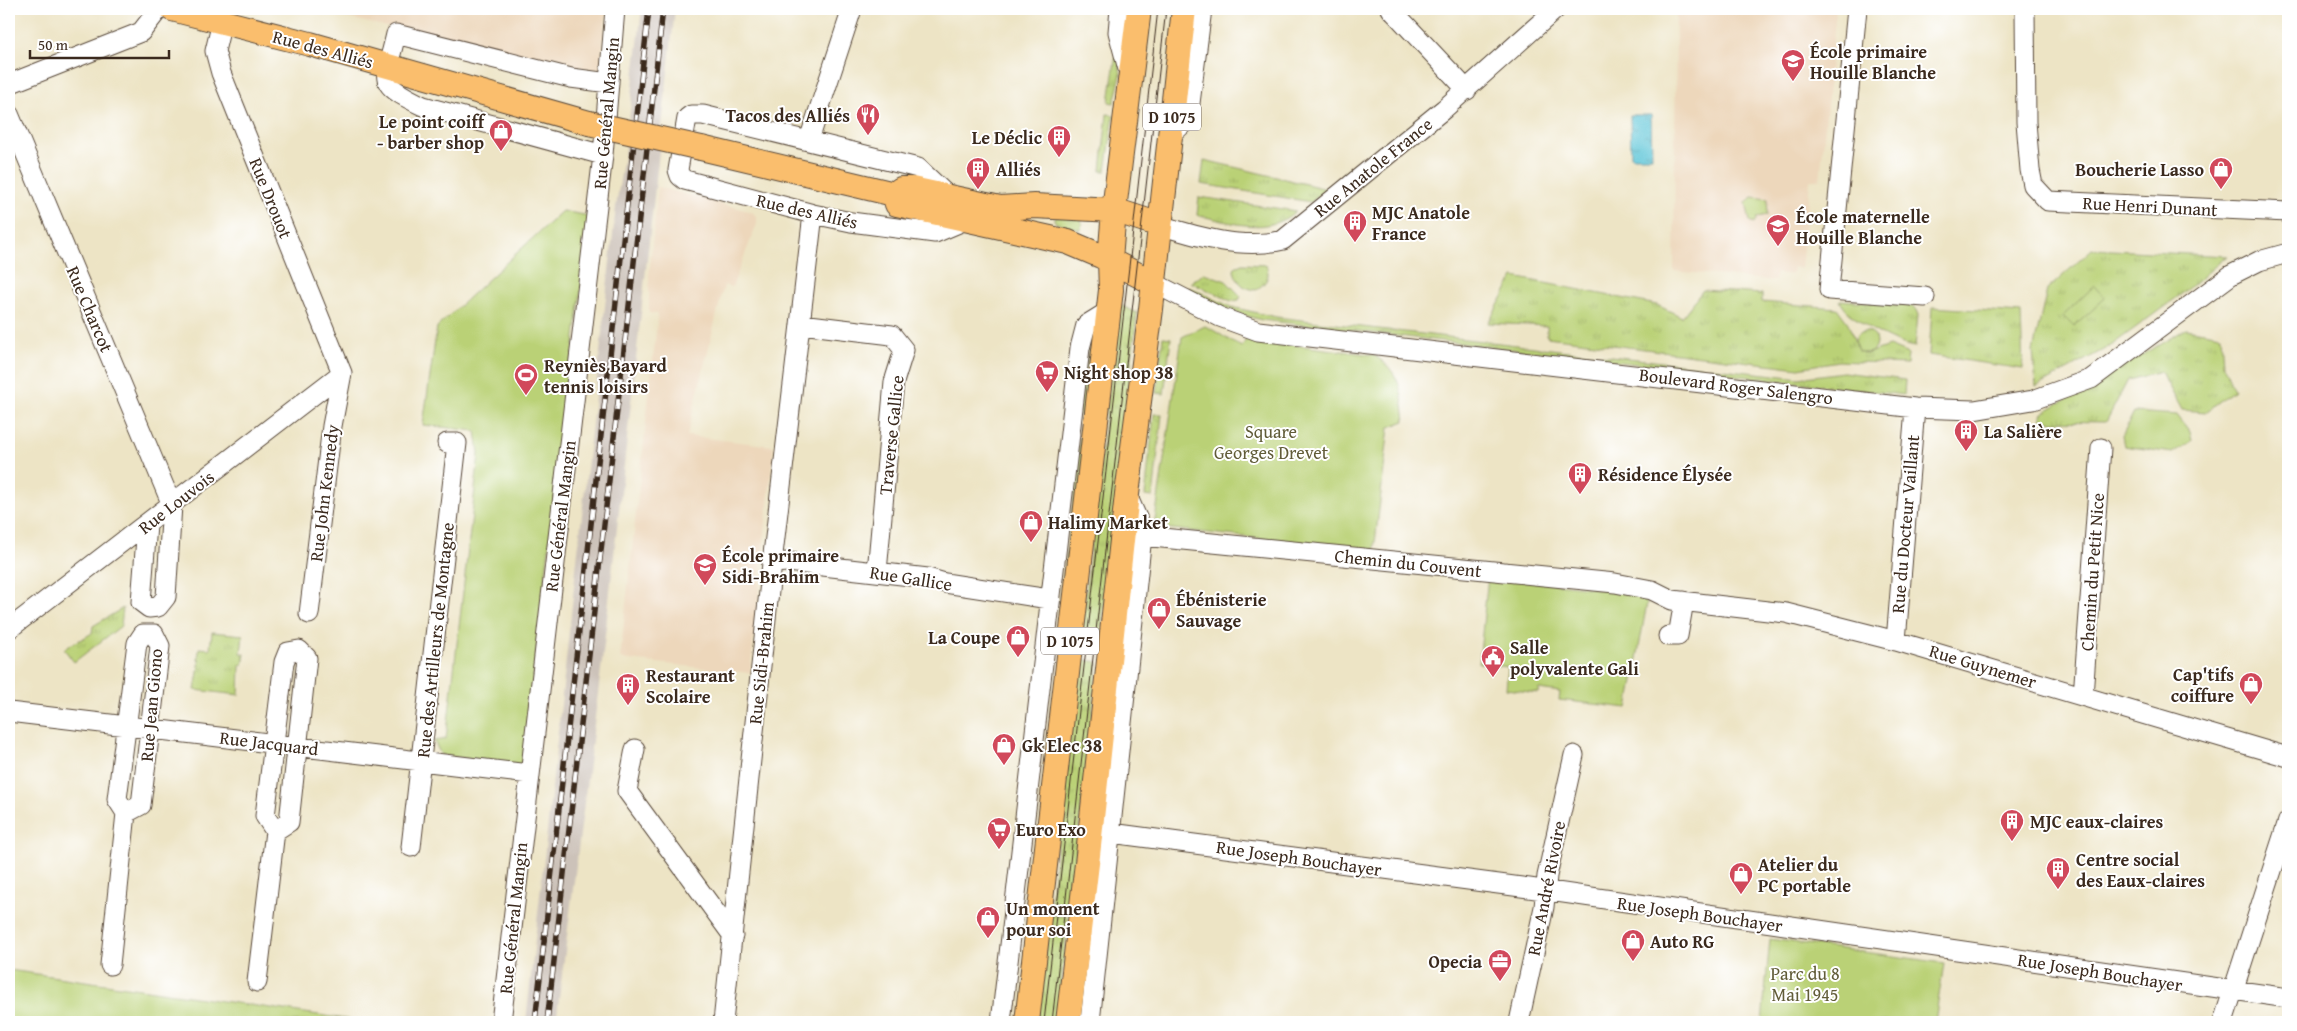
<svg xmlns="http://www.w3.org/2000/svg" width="2297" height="1031" font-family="'Gentium Book Plus',serif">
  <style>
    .built { fill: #edd7bb }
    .railway { fill: #ccc2b9 }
    .grass { fill: url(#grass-tufts); stroke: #7a7e4a }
    .green { fill: #bad176; stroke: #7a7e4a }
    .water { fill: url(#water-ripples); stroke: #4c787a }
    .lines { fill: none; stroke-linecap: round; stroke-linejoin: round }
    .minor-casing { stroke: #564637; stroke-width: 21 }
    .major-casing { stroke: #564637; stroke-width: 26 }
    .minor { stroke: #fff; stroke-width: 19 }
    .major { stroke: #fabe6d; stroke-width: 24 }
    .tram { stroke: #3b2a1e; stroke-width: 1 }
    .rail-casing { stroke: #3b2a1e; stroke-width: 5.5 }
    .rail { stroke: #fff; stroke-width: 4; stroke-dasharray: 11; stroke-linecap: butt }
    .major-bridge-casing { stroke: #564637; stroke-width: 26; stroke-linecap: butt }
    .major-bridge { stroke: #fabe6d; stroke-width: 24 }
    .labels { text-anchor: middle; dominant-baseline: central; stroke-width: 4; stroke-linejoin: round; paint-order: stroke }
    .shield { fill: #fff; stroke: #766a62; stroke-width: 1 }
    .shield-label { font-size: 16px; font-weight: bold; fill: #3b2a1e }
    .street-label { font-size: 18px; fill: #3b2a1e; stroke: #fff }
    .poi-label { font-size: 18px; font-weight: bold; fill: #3b2a1e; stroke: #fff; text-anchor: start }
    .park-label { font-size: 18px; fill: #615c38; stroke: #fff }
  </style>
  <defs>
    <pattern id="grass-tufts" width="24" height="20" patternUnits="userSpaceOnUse" patternTransform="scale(1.25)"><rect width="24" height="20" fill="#bad176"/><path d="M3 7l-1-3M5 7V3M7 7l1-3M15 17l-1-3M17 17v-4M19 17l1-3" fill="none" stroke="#a1b466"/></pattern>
    <pattern id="water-ripples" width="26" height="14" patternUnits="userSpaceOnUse" patternTransform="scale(1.25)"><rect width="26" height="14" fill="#5cc5d7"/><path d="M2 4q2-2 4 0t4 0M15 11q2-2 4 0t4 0" fill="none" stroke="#51a9b8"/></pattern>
  </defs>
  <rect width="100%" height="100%" fill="#fff"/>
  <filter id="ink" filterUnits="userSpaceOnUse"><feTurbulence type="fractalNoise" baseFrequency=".02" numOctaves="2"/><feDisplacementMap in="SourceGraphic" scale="10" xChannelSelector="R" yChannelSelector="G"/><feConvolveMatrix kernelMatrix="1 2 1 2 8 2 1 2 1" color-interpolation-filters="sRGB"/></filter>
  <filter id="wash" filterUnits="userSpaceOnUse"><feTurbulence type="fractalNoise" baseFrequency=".0096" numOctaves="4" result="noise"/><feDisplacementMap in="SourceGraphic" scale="20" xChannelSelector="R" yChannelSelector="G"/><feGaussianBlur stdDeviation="1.12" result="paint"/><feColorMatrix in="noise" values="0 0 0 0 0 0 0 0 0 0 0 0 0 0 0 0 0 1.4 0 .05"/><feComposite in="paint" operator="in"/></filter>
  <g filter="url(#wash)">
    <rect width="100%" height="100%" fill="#ede4c5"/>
    <path class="built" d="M310 9H607L600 71 538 62Z
      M1676 9H1836L1820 180H1810L1801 268 1793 267 1792 275 1776 273 1775 281 1674 271Z
      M658 187 752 212 757 217V224L732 287 724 285 687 436 774 446 750 673 620 659 658 314 649 313V276Z"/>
    <path class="railway" d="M642 9H675L602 662 556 1022H526L616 207 628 129Z"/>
    <path class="grass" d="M1117 47 1121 75 1114 103 1109 102Z
      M1107 114 1114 115 1106 171H1101Z
      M1204 160 1327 189 1311 202 1201 184Z
      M1199 197 1296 211C1267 237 1231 222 1197 215Z
      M1056 216 1082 217 1081 230 1056 223 1054 220Z
      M2092 249 2227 256 2187 290 2112 345 2036 387 2033 351 2047 290Z
      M1242 264 1266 265C1271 277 1266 283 1256 290 1243 288 1238 284 1234 271L1235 267Z
      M1204 273 1226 281 1241 296 1239 300 1231 301 1191 282Z
      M1514 277 1657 305 1682 317 1703 290 1762 294V302L1837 308 1848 323 1858 351 1866 354 1889 346 1908 354 1907 364 1838 361 1799 368 1547 337V326L1488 323Z
      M1189 287 1231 307 1276 317 1799 378 1843 372 1905 380 1904 395 1262 320C1235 314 1212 302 1188 289Z
      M1840 300 1908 305 1915 308 1918 315 1915 347C1896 345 1845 318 1840 300Z
      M1118 304 1137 313 1099 650 1080 647Z
      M1932 307 2021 313 2023 369 1929 355Z
      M2186 329 2221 335 2223 365 2234 390 2206 412 2182 410 2161 372 2128 380 2106 422 2042 421 2041 414Z
      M1096 330 1066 645 1051 643 1052 636H1058L1082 417 1078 412 1090 339Z
      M1855 342a11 11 0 1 1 22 0a11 11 0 1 1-22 0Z
      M1163 337 1171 338 1164 394 1156 393Z
      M1154 414H1162L1153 497 1145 496Z
      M123 608 121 626 74 662 64 649C73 642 82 640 92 633L93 626Z
      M212 632 243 635 241 653 245 654 243 665H240L239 695 195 690 200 660H198L199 648 210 649Z
      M1079 659 1098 662 1070 904 1051 902Z
      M1049 915 1068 917 1057 1022H1037Z"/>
    <path class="green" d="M1753 197 1768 199 1767 215 1758 217 1754 224 1750 222 1746 202Z
      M562 211 590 216 522 766 441 755 434 741 446 739 479 454 476 431 423 425 437 327Z
      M2094 286 2105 298 2074 327 2063 316Z
      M1205 326C1219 332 1228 341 1242 347L1246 339 1374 355C1402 374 1401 390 1405 421L1389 427 1374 551 1154 527 1182 337Z
      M2134 412 2177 415 2190 432 2192 441 2173 453 2124 446 2122 436Z
      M1488 576 1636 593 1647 603 1628 708 1559 700 1560 692 1539 689 1538 693 1506 689 1508 667 1479 663Z
      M1770 939 1944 963 1935 1022H1762Z
      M9 970 367 1022H9Z"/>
    <path class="water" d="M1630 115H1651L1652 157H1631Z"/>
  </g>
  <g filter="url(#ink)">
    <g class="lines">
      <g class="minor-casing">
        <path id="minor" d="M1120 9 1118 32 1129 73
          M1391 9 1467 90
          M1857 9 1829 290 1925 297
          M2025 9 2026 122 2030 170 2033 185 2048 201 2288 212
          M222 22 215 51 221 73 342 373
          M9 84 141 32 159 9
          M9 114 172 505 166 597 158 607 149 608 141 602 147 525
          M1169 137 1188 119 1202 9
          M809 140 852 9
          M603 155 423 106C374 82 385 83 396 34L571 78 609 83
          M951 199 918 168 703 115H691L687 118 678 170 680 176 685 180 813 214 851 222 935 233 968 219
          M1160 225C1197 237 1244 250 1283 240L1444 109 1556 9
          M1152 282 1220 317 1258 331 1915 408 1974 410 2033 400 2091 379 2231 275 2259 261 2288 253
          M801 324 892 335 904 350 894 382 877 572
          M1142 536 1615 583 1652 590 1672 600 1786 613 1896 641 2288 757
          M772 563 788 562 928 578 945 583 1049 599
          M309 614 332 426 342 373
          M9 629 342 373
          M143 634H154L160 646 141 805 126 813 117 799 137 643Z
          M1668 636H1678L1684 601
          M1896 641 1915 408
          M299 650 307 658 289 822 275 831 265 816 284 662 288 652Z
          M2083 696 2101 448
          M9 712 529 774
          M635 749 627 791 733 936
          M1111 833 1529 888 2288 998
          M411 847 457 443H447
          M110 965 126 813
          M257 982 275 831
          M501 1022 603 155 615 9
          M723 1022 772 563 813 214
          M1001 1022 1080 348 1086 325 1107 312
          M1090 1022 1142 536V529L1127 495
          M1519 1022 1544 907 1547 876 1574 755
          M2223 1022 2288 821"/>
      </g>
      <g class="major-casing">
        <path id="major" d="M172 9 310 44 589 123
          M701 148 894 194 901 189H912L1000 208 1034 206 1114 210 1160 225
          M894 194 897 204 1068 242 1101 256 1152 282
          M1027 1022 1111 290 1110 260 1114 210 1139 9
          M1068 1022 1088 855 1127 494 1151 309 1184 9"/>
      </g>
      <use href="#minor" class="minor"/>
      <use href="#major" class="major"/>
      <path class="tram" d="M1044 1022 1158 9
        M1052 1022 1166 9"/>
      <g class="rail-casing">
        <path id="rail" d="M535 1022 649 9
          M547 1022 663 9"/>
      </g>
      <use href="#rail" class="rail"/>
      <g class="major-bridge-casing">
        <path id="major-bridge" d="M589 123 701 148"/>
      </g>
      <use href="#major-bridge" class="major-bridge"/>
    </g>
  </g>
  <defs>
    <g id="school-pin" transform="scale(1.25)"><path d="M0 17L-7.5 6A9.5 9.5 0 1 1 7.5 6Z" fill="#d1495b" stroke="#fff"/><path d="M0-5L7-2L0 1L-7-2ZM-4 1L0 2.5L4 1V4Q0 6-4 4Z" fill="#fff"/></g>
    <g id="restaurant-pin" transform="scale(1.25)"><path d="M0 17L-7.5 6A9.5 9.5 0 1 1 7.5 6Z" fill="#d1495b" stroke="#fff"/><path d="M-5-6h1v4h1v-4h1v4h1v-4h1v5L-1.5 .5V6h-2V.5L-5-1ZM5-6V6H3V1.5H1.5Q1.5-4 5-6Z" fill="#fff"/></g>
    <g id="shop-pin" transform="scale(1.25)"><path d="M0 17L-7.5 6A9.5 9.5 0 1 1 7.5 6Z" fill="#d1495b" stroke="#fff"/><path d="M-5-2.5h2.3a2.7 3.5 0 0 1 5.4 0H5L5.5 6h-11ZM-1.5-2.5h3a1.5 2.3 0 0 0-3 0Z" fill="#fff"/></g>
    <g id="building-pin" transform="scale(1.25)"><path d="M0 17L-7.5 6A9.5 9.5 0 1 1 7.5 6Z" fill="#d1495b" stroke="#fff"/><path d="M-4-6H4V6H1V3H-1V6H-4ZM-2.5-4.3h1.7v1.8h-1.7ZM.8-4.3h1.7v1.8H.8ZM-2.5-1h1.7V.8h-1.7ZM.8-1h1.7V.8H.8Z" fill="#fff"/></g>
    <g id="supermarket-pin" transform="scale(1.25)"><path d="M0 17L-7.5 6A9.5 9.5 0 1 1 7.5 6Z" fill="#d1495b" stroke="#fff"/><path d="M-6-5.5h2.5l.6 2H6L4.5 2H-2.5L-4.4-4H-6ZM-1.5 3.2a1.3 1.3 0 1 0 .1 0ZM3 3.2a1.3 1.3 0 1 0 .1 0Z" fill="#fff"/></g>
    <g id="stadium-pin" transform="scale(1.25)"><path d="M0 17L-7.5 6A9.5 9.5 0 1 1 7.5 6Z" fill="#d1495b" stroke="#fff"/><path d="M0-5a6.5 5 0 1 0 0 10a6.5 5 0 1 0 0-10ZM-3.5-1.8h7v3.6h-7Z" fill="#fff"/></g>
    <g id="civic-pin" transform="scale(1.25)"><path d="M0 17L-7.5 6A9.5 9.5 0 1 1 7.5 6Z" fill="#d1495b" stroke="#fff"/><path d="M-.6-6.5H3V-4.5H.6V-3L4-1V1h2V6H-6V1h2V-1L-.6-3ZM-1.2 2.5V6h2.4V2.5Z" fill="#fff"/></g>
    <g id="office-pin" transform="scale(1.25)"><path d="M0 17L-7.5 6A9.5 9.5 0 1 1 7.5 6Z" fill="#d1495b" stroke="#fff"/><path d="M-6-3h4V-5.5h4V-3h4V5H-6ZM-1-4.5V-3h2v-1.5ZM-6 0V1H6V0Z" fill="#fff"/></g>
  </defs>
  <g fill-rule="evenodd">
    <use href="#school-pin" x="1793" y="61"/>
    <use href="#restaurant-pin" x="868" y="115"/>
    <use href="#shop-pin" x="501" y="131"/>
    <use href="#building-pin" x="1059" y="137"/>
    <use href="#building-pin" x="978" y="169"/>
    <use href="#shop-pin" x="2221" y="169"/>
    <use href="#building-pin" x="1355" y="222"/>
    <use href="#school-pin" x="1778" y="226"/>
    <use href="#supermarket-pin" x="1047" y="372"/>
    <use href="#stadium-pin" x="526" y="375"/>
    <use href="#building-pin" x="1966" y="431"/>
    <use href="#building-pin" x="1580" y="474"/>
    <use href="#shop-pin" x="1031" y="522"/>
    <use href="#school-pin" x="705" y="565"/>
    <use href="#shop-pin" x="1159" y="609"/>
    <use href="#shop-pin" x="1018" y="637"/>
    <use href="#civic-pin" x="1493" y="657"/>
    <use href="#shop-pin" x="2251" y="684"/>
    <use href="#building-pin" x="628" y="685"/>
    <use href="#shop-pin" x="1004" y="745"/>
    <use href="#building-pin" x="2012" y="821"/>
    <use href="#supermarket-pin" x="999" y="829"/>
    <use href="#building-pin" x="2058" y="869"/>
    <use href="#shop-pin" x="1741" y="874"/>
    <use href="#shop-pin" x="988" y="918"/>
    <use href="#shop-pin" x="1633" y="941"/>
    <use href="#office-pin" x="1500" y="961"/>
  </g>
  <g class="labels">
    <g class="shield">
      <rect x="1143" y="103.5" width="58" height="27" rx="4"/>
      <rect x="1041" y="627.5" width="58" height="27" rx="4"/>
    </g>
    <g class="shield-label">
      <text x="1172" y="117">D 1075</text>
      <text x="1070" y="641">D 1075</text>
    </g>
    <g class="street-label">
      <text transform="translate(323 49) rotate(15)">Rue des Alliés</text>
      <text transform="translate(606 113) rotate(-85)">Rue Général Mangin</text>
      <text transform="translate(1373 167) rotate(-39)">Rue Anatole France</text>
      <text transform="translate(271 198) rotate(68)">Rue Drouot</text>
      <text transform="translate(2150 206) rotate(3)">Rue Henri Dunant</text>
      <text transform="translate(807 211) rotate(13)">Rue des Alliés</text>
      <text transform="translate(90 309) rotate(67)">Rue Charcot</text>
      <text transform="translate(1736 386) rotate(7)">Boulevard Roger Salengro</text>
      <text transform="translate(891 435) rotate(-84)">Traverse Gallice</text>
      <text transform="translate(324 493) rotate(-83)">Rue John Kennedy</text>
      <text transform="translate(176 502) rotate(-38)">Rue Louvois</text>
      <text transform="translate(560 516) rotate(-83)">Rue Général Mangin</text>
      <text transform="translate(1905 524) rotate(-85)">Rue du Docteur Vaillant</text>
      <text transform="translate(1408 563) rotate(6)">Chemin du Couvent</text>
      <text transform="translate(2092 572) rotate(-86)">Chemin du Petit Nice</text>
      <text transform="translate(911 578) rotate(9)">Rue Gallice</text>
      <text transform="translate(435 640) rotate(-84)">Rue des Artilleurs de Montagne</text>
      <text transform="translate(761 663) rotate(-84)">Rue Sidi-Brahim</text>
      <text transform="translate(1983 666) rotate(17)">Rue Guynemer</text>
      <text transform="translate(151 705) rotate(-85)">Rue Jean Giono</text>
      <text transform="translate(269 743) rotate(7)">Rue Jacquard</text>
      <text transform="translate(1299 858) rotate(8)">Rue Joseph Bouchayer</text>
      <text transform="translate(1546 888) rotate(-79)">Rue André Rivoire</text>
      <text transform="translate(1700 914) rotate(8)">Rue Joseph Bouchayer</text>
      <text transform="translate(513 918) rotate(-84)">Rue Général Mangin</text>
      <text transform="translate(2100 972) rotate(9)">Rue Joseph Bouchayer</text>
    </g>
    <g class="poi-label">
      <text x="1810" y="51">École primaire<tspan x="1810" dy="21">Houille Blanche</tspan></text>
      <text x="850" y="115" text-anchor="end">Tacos des Alliés</text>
      <text x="484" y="121" text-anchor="end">Le point coiff<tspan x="484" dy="21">- barber shop</tspan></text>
      <text x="1042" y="137" text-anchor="end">Le Déclic</text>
      <text x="996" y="169">Alliés</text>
      <text x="2204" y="169" text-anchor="end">Boucherie Lasso</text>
      <text x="1372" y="212">MJC Anatole<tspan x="1372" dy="21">France</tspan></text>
      <text x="1796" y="216">École maternelle<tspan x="1796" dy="21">Houille Blanche</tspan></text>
      <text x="544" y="365">Reyniès Bayard<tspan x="544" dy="21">tennis loisirs</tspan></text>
      <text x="1064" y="372">Night shop 38</text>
      <text x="1984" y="431">La Salière</text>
      <text x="1598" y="474">Résidence Élysée</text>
      <text x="1048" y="522">Halimy Market</text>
      <text x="722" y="555">École primaire<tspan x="722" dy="21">Sidi-Brahim</tspan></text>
      <text x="1176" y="599">Ébénisterie<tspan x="1176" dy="21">Sauvage</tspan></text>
      <text x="1000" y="637" text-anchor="end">La Coupe</text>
      <text x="1510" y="647">Salle<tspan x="1510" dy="21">polyvalente Gali</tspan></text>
      <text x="2234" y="674" text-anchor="end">Cap'tifs<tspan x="2234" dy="21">coiffure</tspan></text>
      <text x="646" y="675">Restaurant<tspan x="646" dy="21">Scolaire</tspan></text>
      <text x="1022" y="745">Gk Elec 38</text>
      <text x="2030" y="821">MJC eaux-claires</text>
      <text x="1016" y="829">Euro Exo</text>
      <text x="2076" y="859">Centre social<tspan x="2076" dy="21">des Eaux-claires</tspan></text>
      <text x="1758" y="864">Atelier du<tspan x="1758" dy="21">PC portable</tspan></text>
      <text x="1006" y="908">Un moment<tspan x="1006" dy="21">pour soi</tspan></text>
      <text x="1650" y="941">Auto RG</text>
      <text x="1482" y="961" text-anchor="end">Opecia</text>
    </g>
    <g class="park-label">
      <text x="1271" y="431">Square<tspan x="1271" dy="21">Georges Drevet</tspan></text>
      <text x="1805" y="973">Parc du 8<tspan x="1805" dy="21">Mai 1945</tspan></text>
    </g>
  </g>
  <rect width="2297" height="1031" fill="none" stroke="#fff" stroke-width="30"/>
  <path d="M30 50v8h139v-8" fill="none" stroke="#3b2a1e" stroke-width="2.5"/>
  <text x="38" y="50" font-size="15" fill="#3b2a1e" stroke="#ffffff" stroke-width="4" paint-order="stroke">50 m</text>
</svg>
